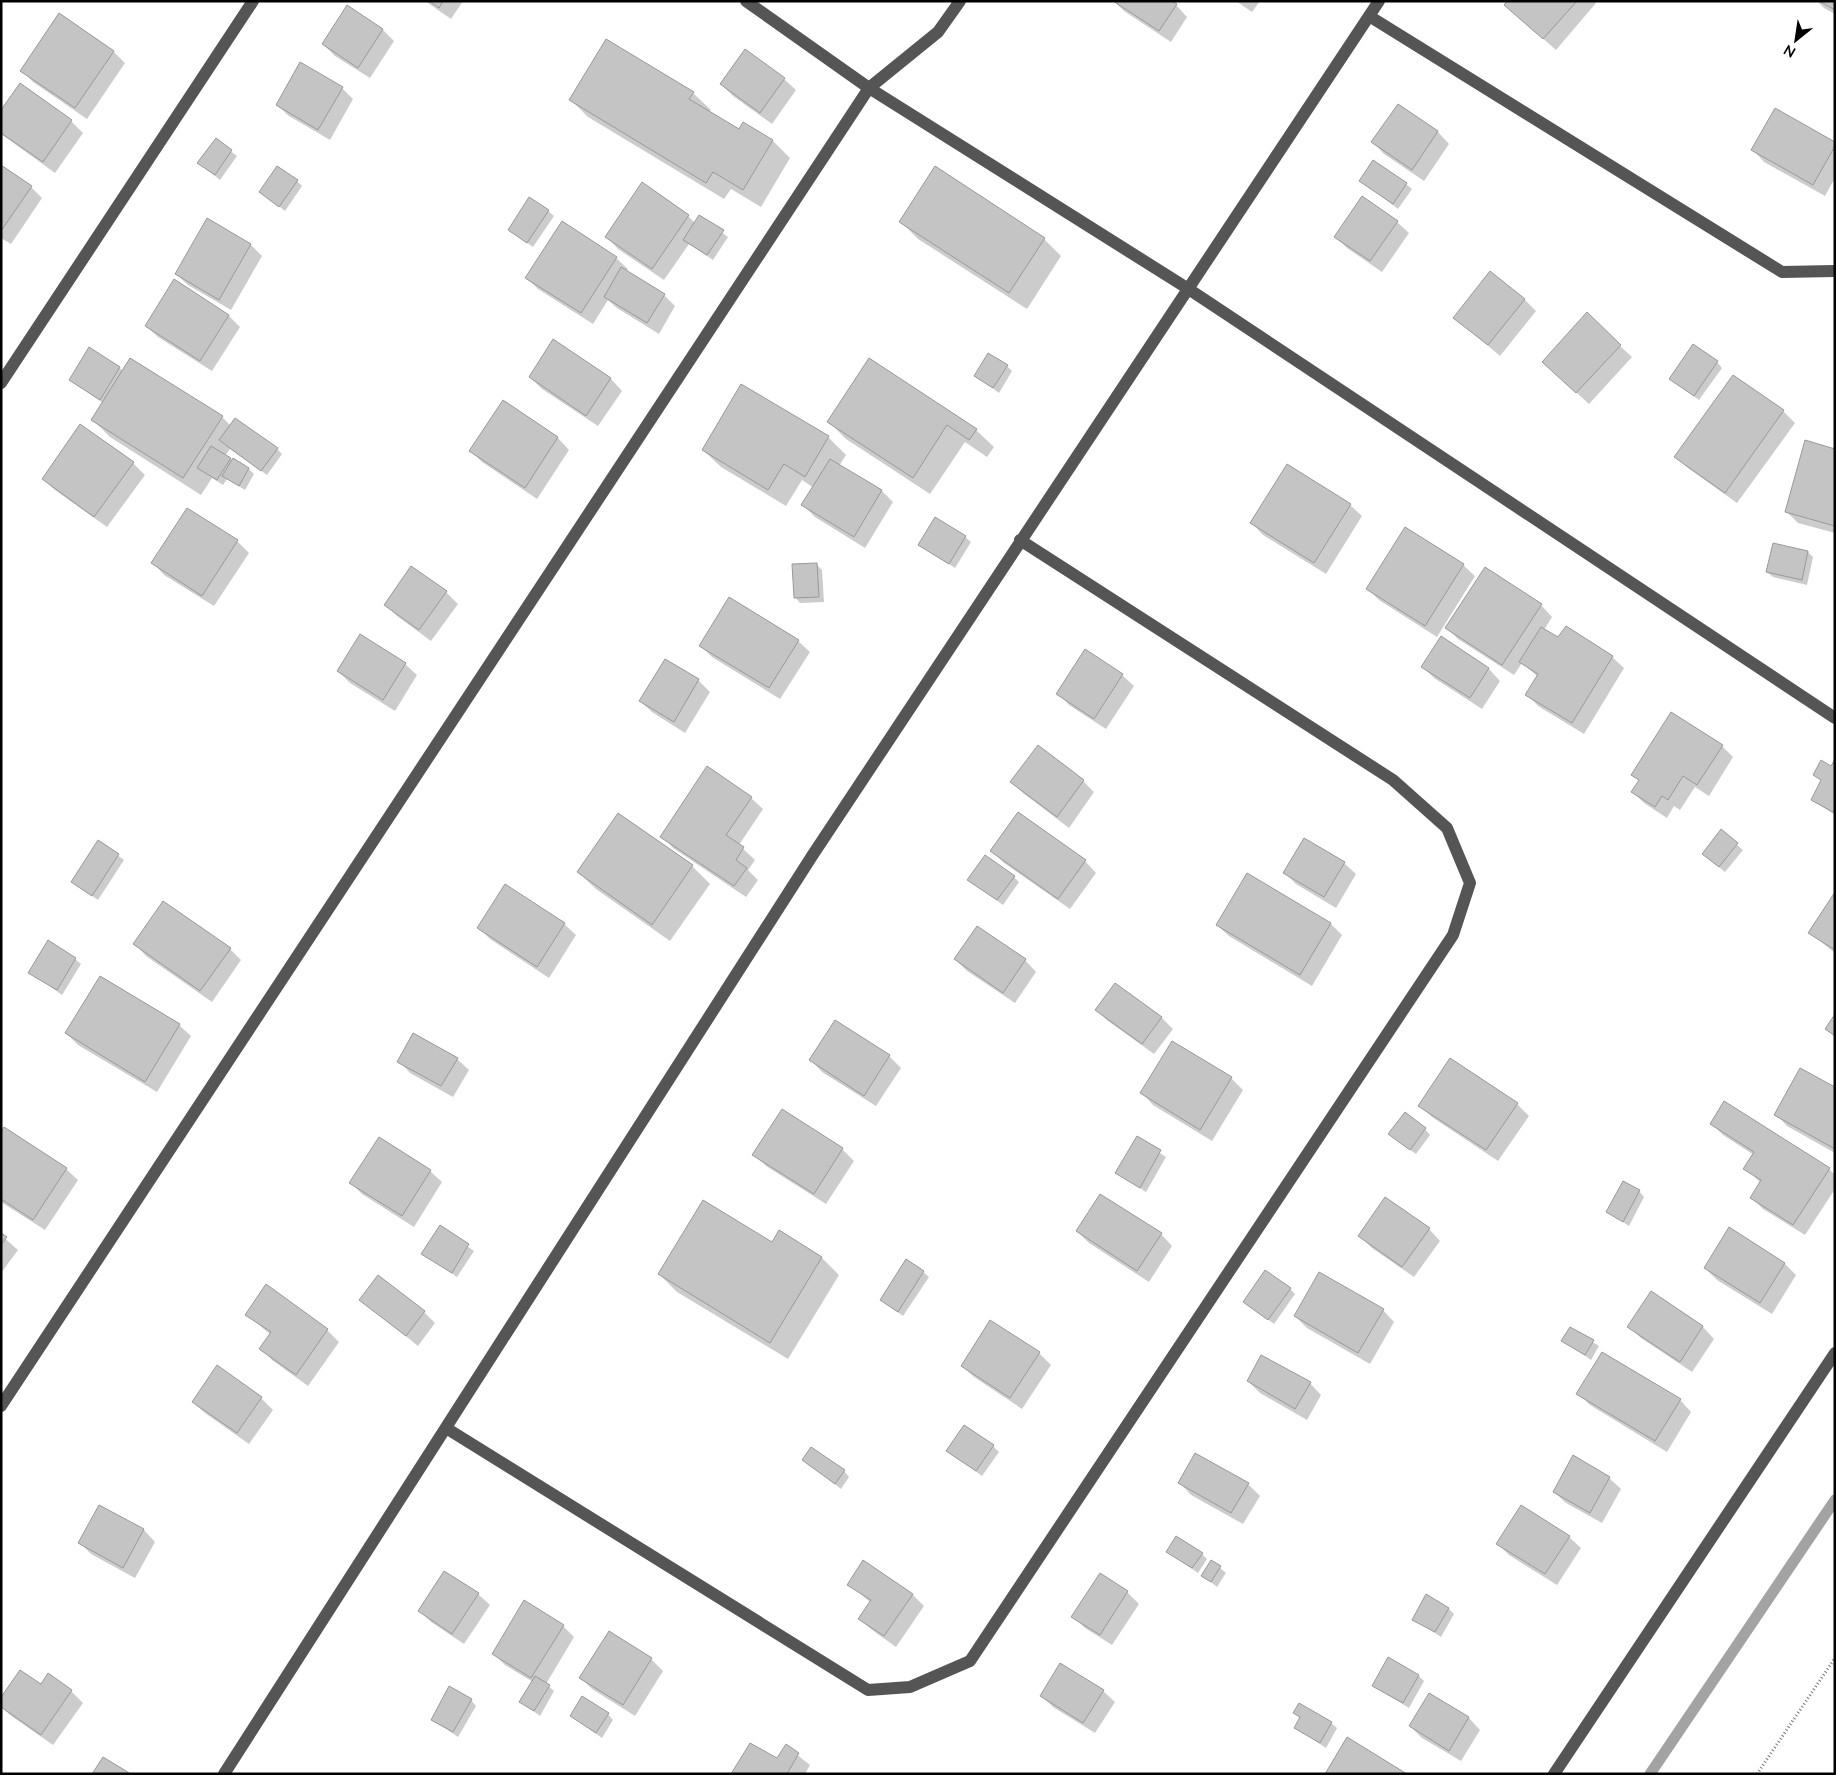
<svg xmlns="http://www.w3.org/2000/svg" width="1836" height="1775" font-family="Lato,sans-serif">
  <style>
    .shadow { fill: #0003 }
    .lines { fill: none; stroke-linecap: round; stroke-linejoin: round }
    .stream { stroke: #a3a3a3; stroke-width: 11 }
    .building { fill: #c4c4c4; stroke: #999 }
    .path { stroke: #777; stroke-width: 3; stroke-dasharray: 1 2.5; stroke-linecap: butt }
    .minor { stroke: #555; stroke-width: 12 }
  </style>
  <rect width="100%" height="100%" fill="#fff"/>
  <path class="shadow" d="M425 1H463L451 19Z
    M1114 1 1176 5 1187 17 1171 42 1124 11Z
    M1236 1H1260L1252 12Z
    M1509 1H1594L1596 3 1556 50 1517 16Z
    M1817 1H1835V14L1824 8Z
    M348 7 383 30 394 41 370 78 335 56 323 44Z
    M60 15 114 52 125 63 87 119 33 82 22 70Z
    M784 79 796 90 772 124 733 96 721 84Z
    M20 85 71 121 83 133 55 173 1 134V112Z
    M342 88 353 99 330 140 289 116 277 105Z
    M693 93 711 110 709 112 739 131 773 141 790 158 761 207 731 189 724 199 588 117 571 100Z
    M1398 105 1438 132 1449 144 1424 181 1384 154 1373 142Z
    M216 140 237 156 220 180 199 163Z
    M1835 144V178L1825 196 1764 162 1753 150Z
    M1 167 31 187 42 198 11 244 1 238Z
    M297 181 302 186 285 211 261 192Z
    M1361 181 1406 184 1412 189 1398 209Z
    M548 211 554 216 533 247 509 230Z
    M688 216 695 223 700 216 728 237 713 260 689 244 664 280 618 249 607 237Z
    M901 222 1044 239 1061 256 1027 309 918 239Z
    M1397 222 1409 233 1382 272 1347 248 1336 237Z
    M251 245 262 256 231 310 188 285 176 274Z
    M616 258 628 269 626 272 664 295 675 306 659 334 617 308 608 300 593 324 538 289 527 278Z
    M1524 299 1536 311 1500 356 1455 318Z
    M229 316 240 327 212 371 158 337 146 326Z
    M554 341 611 379 622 391 598 426 542 389 530 377Z
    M1620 346 1632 357 1589 404 1555 373Z
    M870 359 976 430 994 447 987 457 965 442 930 494 846 439 829 422Z
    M1717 362 1722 368 1699 400 1671 379Z
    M1007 366 1012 371 999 393 976 376Z
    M120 368 123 371 222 417 231 426 277 449 282 454 267 475 230 449 225 456 249 469 254 474 245 490 227 479 223 485 212 478 201 495 110 437 93 420 103 403 71 380Z
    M1733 376 1783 411 1795 423 1737 503 1688 468 1676 457Z
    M503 402 558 438 569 450 537 499 482 462 471 451Z
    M81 426 133 463 145 475 107 527 55 490 43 479Z
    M828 437 846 455 839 466 881 490 893 502 865 548 815 517 803 505 814 488 802 480 786 506 721 467 703 450Z
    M1835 450V533L1798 523 1786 511Z
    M1350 505 1362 516 1326 574 1263 535 1252 523Z
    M187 509 237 541 249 553 214 606 164 575 153 563Z
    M965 537 971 542 955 568 920 545Z
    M1808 552 1813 557 1807 585 1773 577 1767 572Z
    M816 564 822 570 824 602 800 603 795 597Z
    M1463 565 1475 576 1437 637 1379 600 1368 589Z
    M446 592 458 604 431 641 397 616 386 605Z
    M1541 605 1552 617 1544 630 1559 639 1612 657 1624 668 1584 734 1538 706 1527 694 1538 677 1522 663 1514 675 1458 639 1447 628Z
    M1441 638 1489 669 1500 681 1482 709 1434 678 1422 666Z
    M798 641 810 652 780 699 712 657 701 646Z
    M405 664 417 675 395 711 350 683 338 671Z
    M1122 675 1134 686 1106 729 1069 705 1058 693Z
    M698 680 710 692 685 733 652 712 640 701Z
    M1722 746 1733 757 1709 796 1695 787 1680 810 1674 806 1667 818 1644 803 1633 792 1639 781 1633 775Z
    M1835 762V815L1812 800 1822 781 1814 775 1832 767Z
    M1083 781 1094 792 1069 828 1023 793 1012 782Z
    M751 798 763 809 739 845 755 860 748 870 758 880 746 897 673 848 662 836Z
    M618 815 692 866 710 884 670 941 596 889 578 872Z
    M1721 831 1743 850 1725 872 1709 859Z
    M99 842 124 860 98 900 72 882Z
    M992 851 1085 861 1096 873 1070 909 1004 863Z
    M1344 863 1356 874 1336 908 1296 884 1285 873Z
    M1247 874 1331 924 1342 935 1312 986 1229 936 1217 925Z
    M1014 877 1019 882 1003 905 969 880Z
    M1835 894V953L1810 933Z
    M564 924 576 935 549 978 490 939 479 928Z
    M135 944 230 949 241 960 212 1002 146 956Z
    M75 959 81 964 62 995 30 972Z
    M955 959 1025 960 1036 972 1015 1003 967 971Z
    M1096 1010 1162 1018 1173 1029 1154 1054 1108 1021Z
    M179 1025 191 1036 157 1092 78 1045 66 1033Z
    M889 1056 901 1068 876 1106 822 1072 811 1060Z
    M457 1059 469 1070 453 1097 410 1073 399 1061Z
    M1231 1078 1243 1090 1212 1141 1153 1105 1142 1093Z
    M1835 1089V1153L1787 1126 1776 1114Z
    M1517 1104 1529 1116 1498 1161 1432 1117 1420 1106Z
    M782 1111 842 1149 854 1161 826 1204 766 1166 754 1154Z
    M1711 1123 1829 1169 1835 1175V1189L1805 1235 1763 1209 1752 1198 1761 1183 1745 1168 1754 1155 1723 1135Z
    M1425 1129 1430 1135 1416 1154 1395 1139Z
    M1 1134 66 1169 78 1180 45 1230 1 1202Z
    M1137 1138 1166 1157 1146 1192 1117 1173Z
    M430 1171 442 1182 414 1227 362 1194 351 1183Z
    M1639 1191 1644 1197 1629 1226 1608 1212Z
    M440 1227 474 1251 457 1277 423 1254Z
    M1429 1229 1440 1241 1414 1277 1372 1248 1360 1236Z
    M1077 1231 1161 1234 1172 1246 1149 1282 1089 1243Z
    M780 1232 822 1258 839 1275 788 1359 677 1292 659 1274 772 1244Z
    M1 1235 18 1250 1 1273Z
    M1785 1264 1796 1275 1772 1314 1717 1280 1705 1268Z
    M923 1272 929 1277 903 1316 881 1300Z
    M266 1286 327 1330 339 1342 308 1386 272 1360 261 1348 271 1335 247 1315Z
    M1290 1289 1295 1294 1274 1324 1245 1302Z
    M1651 1293 1703 1327 1714 1339 1692 1372 1641 1338 1629 1327Z
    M361 1300 424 1312 435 1323 418 1346Z
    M1383 1310 1394 1322 1370 1364 1307 1328 1295 1316Z
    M991 1322 1039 1353 1051 1365 1022 1409 974 1377 962 1366Z
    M1570 1328 1599 1346 1591 1360 1563 1341Z
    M1248 1381 1310 1383 1321 1395 1307 1420 1260 1393Z
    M1578 1393 1680 1400 1691 1412 1667 1452 1590 1405Z
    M261 1398 273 1410 249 1444 205 1413 193 1402Z
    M993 1446 999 1452 982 1476 948 1451Z
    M804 1460 844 1471 849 1477 841 1489Z
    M1609 1478 1621 1489 1602 1523 1566 1503 1554 1492Z
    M1180 1483 1248 1484 1260 1496 1243 1524 1191 1495Z
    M99 1506 144 1530 155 1542 135 1578 91 1554 80 1543Z
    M1569 1537 1581 1548 1557 1585 1509 1555 1498 1544Z
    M1168 1552 1202 1554 1207 1559 1198 1573Z
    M1212 1561 1226 1573 1217 1587 1203 1576Z
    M849 1584 913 1595 924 1606 896 1647 872 1630 860 1619 871 1603Z
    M1127 1592 1139 1604 1112 1645 1085 1628 1073 1616Z
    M478 1594 490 1605 464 1644 431 1622 420 1611Z
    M1449 1609 1454 1614 1441 1637 1413 1619Z
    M563 1626 574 1637 546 1684 554 1691 540 1716 521 1702 533 1682 505 1665 493 1653Z
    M609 1633 651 1659 663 1671 635 1716 592 1689 581 1678Z
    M48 1675 71 1691 83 1703 53 1745 10 1715 1 1706 41 1685Z
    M1419 1676 1424 1681 1409 1708 1373 1686Z
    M1103 1691 1115 1702 1095 1733 1053 1707 1042 1696Z
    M1430 1695 1469 1718 1480 1730 1461 1761 1422 1738 1410 1726Z
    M471 1700 476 1706 458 1737 432 1719Z
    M1295 1713 1331 1723 1337 1728 1326 1748 1296 1728 1301 1719Z
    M608 1714 613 1720 602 1738 571 1716Z
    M786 1746 810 1765 805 1774H733L778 1760Z"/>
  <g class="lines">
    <path class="stream" d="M1650 1774 1835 1500"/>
  </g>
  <path class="building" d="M429 1H443L439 8Z
    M1113 1H1172L1177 4 1159 31Z
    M1507 1H1577L1543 39 1504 5Z
    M1819 1H1835V10Z
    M347 5 383 29 358 68 322 44Z
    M59 13 114 51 75 108 20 71Z
    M606 39 694 92 689 99 739 129 743 122 773 140 743 190 713 172 706 183 569 100Z
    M745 49 785 78 760 113 720 84Z
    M300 62 343 87 318 130 276 105Z
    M20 83 72 120 43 162 1 133V110Z
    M1398 104 1438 131 1412 170 1371 142Z
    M1775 108 1835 142V146L1813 185 1751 150Z
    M216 138 232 150 215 175 197 163Z
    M1373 160 1407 183 1393 204 1359 181Z
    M1 165 32 186 1 231Z
    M277 166 298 180 279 207 259 192Z
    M935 166 1045 238 1009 293 899 222Z
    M642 182 689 215 652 269 605 237Z
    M1362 196 1398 221 1370 261 1334 237Z
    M529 197 549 210 527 243 508 230Z
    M699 215 724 230 707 255 683 240Z
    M207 218 251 244 219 300 175 274Z
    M562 221 617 257 581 313 525 278Z
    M621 267 665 294 647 323 604 297Z
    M1490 271 1525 299 1488 345 1453 318Z
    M174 279 229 315 200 361 145 326Z
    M1587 312 1621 345 1576 393 1542 362Z
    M553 339 611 378 586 416 529 377Z
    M1693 344 1718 361 1694 396 1669 379Z
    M89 347 120 367 100 400 69 380Z
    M988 353 1008 365 993 388 974 376Z
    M130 358 223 416 183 478 91 420Z
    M869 358 977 429 969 440 947 425 913 478 827 422Z
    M1733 375 1784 410 1725 493 1674 457Z
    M741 384 829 436 805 477 784 464 768 490 702 450Z
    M503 400 558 437 525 488 469 451Z
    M235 418 278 448 261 471 219 440Z
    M80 424 134 462 94 517 42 479Z
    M1805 440 1835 449V526L1785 512Z
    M211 446 231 458 217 480 197 468Z
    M233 458 249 468 239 486 222 476Z
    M830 459 882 490 854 537 801 505Z
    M1287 464 1351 504 1314 563 1250 523Z
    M187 508 238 540 202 596 151 563Z
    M935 517 966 536 949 564 918 545Z
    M1405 527 1464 564 1425 626 1366 589Z
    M1773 543 1808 551 1802 580 1766 572Z
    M817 563 819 597 794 598 792 564Z
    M411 566 447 591 419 630 384 605Z
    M1485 567 1542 604 1502 665 1445 628Z
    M729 597 799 640 769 688 699 646Z
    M1566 626 1613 656 1572 723 1525 695 1538 674 1519 662 1541 627 1558 637Z
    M360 634 406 663 383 700 337 671Z
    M1441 636 1489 668 1470 698 1421 667Z
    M1085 649 1123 674 1094 719 1056 694Z
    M665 659 699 679 674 722 639 701Z
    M1671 712 1723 745 1697 785 1683 776 1668 800 1662 796 1655 807 1631 792 1639 780 1631 775Z
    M1038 745 1084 780 1057 817 1010 782Z
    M1835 759V808L1833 812 1811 800 1821 780 1813 775 1821 760 1831 766Z
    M707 766 752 797 726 835 744 847 736 860 747 868 734 886 660 837Z
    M1018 812 1086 860 1058 899 990 851Z
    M618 813 693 865 652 925 577 872Z
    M1721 829 1738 843 1719 867 1702 854Z
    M1304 838 1345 862 1324 897 1283 873Z
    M98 840 119 854 92 896 71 882Z
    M985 855 1015 876 997 900 967 880Z
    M1247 873 1331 923 1300 975 1216 925Z
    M505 884 565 923 537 967 477 928Z
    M1835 892V950L1808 933Z
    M163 901 231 948 200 991 133 944Z
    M977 926 1026 959 1003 993 954 959Z
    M48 940 76 958 57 990 28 973Z
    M100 976 180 1024 145 1082 65 1033Z
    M1115 983 1162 1017 1142 1044 1095 1010Z
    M1835 1014V1036L1825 1029Z
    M835 1020 890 1055 864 1096 809 1060Z
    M413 1033 458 1058 441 1086 397 1062Z
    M1172 1041 1232 1077 1200 1130 1140 1093Z
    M1450 1058 1518 1103 1486 1150 1418 1106Z
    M1800 1068 1835 1087V1149L1774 1115Z
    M1724 1101 1830 1168 1793 1225 1750 1198 1761 1180 1743 1169 1754 1152 1710 1124Z
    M782 1109 843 1148 814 1194 752 1155Z
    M1405 1112 1426 1128 1410 1150 1388 1134Z
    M4 1127 67 1168 33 1220 1 1199V1132Z
    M1137 1136 1161 1150 1140 1188 1115 1173Z
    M379 1137 431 1170 402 1216 349 1183Z
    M1623 1181 1640 1190 1623 1222 1606 1212Z
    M1100 1194 1162 1233 1137 1271 1076 1231Z
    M1385 1197 1430 1228 1402 1267 1358 1236Z
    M703 1200 772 1242 779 1230 822 1257 770 1343 658 1274Z
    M440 1225 469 1244 452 1273 421 1254Z
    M1729 1227 1785 1263 1760 1303 1704 1268Z
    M1 1233 7 1237 1 1245Z
    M906 1259 924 1271 898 1312 880 1300Z
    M1265 1270 1291 1288 1268 1320 1243 1302Z
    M1319 1272 1384 1309 1358 1353 1294 1316Z
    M378 1275 425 1311 406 1336 359 1300Z
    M266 1284 328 1329 296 1375 259 1349 271 1332 245 1315Z
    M1651 1291 1703 1326 1680 1362 1627 1327Z
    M990 1320 1040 1352 1010 1398 961 1366Z
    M1570 1327 1594 1340 1585 1355 1561 1341Z
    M1602 1352 1681 1399 1655 1441 1576 1394Z
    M1261 1355 1311 1382 1295 1409 1247 1381Z
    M217 1365 262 1397 237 1433 192 1402Z
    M964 1425 994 1445 976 1471 946 1451Z
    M811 1447 845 1470 835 1484 802 1460Z
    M1195 1453 1249 1483 1231 1513 1178 1483Z
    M1573 1455 1610 1477 1590 1513 1553 1492Z
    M99 1505 144 1529 123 1568 78 1543Z
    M1521 1505 1570 1536 1545 1574 1496 1544Z
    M1176 1536 1203 1553 1192 1568 1166 1552Z
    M863 1560 913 1594 884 1636 858 1619 871 1600 847 1585Z
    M1211 1560 1221 1566 1211 1582 1201 1576Z
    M444 1571 479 1593 452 1634 418 1611Z
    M1100 1573 1128 1591 1100 1635 1071 1617Z
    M1426 1594 1449 1608 1435 1632 1412 1620Z
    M524 1600 564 1625 531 1678 492 1654Z
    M609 1631 652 1658 623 1705 579 1678Z
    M1388 1657 1419 1675 1403 1703 1372 1686Z
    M1060 1663 1104 1690 1083 1723 1040 1696Z
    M20 1670 41 1684 48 1673 72 1690 41 1735 1 1707V1697Z
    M535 1676 550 1685 534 1711 519 1702Z
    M449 1686 472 1699 453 1732 431 1720Z
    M1429 1693 1469 1717 1449 1751 1409 1726Z
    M582 1696 609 1713 596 1733 570 1716Z
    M1299 1703 1332 1722 1320 1743 1294 1728 1300 1717 1293 1713Z
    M1347 1737 1407 1774H1325Z
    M750 1743 777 1758 786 1744 799 1753 787 1774H731Z
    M103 1757 131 1774H92Z"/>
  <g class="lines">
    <path class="path" d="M1757 1774 1835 1658"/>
    <path class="minor" d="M746 1 869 88 1187 288 1835 718
      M1369 16 1782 272 1835 271
      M1 383 253 1
      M1 1406 869 88 938 32 960 1
      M446 1428 868 1690 910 1687 970 1661 1453 935 1470 883 1447 828 1393 780 1020 540
      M224 1774 812 856 1379 1
      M1554 1774 1835 1353"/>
  </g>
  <rect width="1836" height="1775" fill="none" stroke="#000000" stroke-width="5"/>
  <g transform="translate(1796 40) rotate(210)" stroke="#ffffff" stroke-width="4" paint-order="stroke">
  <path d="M0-4L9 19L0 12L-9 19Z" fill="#000000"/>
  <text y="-8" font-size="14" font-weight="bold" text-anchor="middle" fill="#000000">N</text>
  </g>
</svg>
